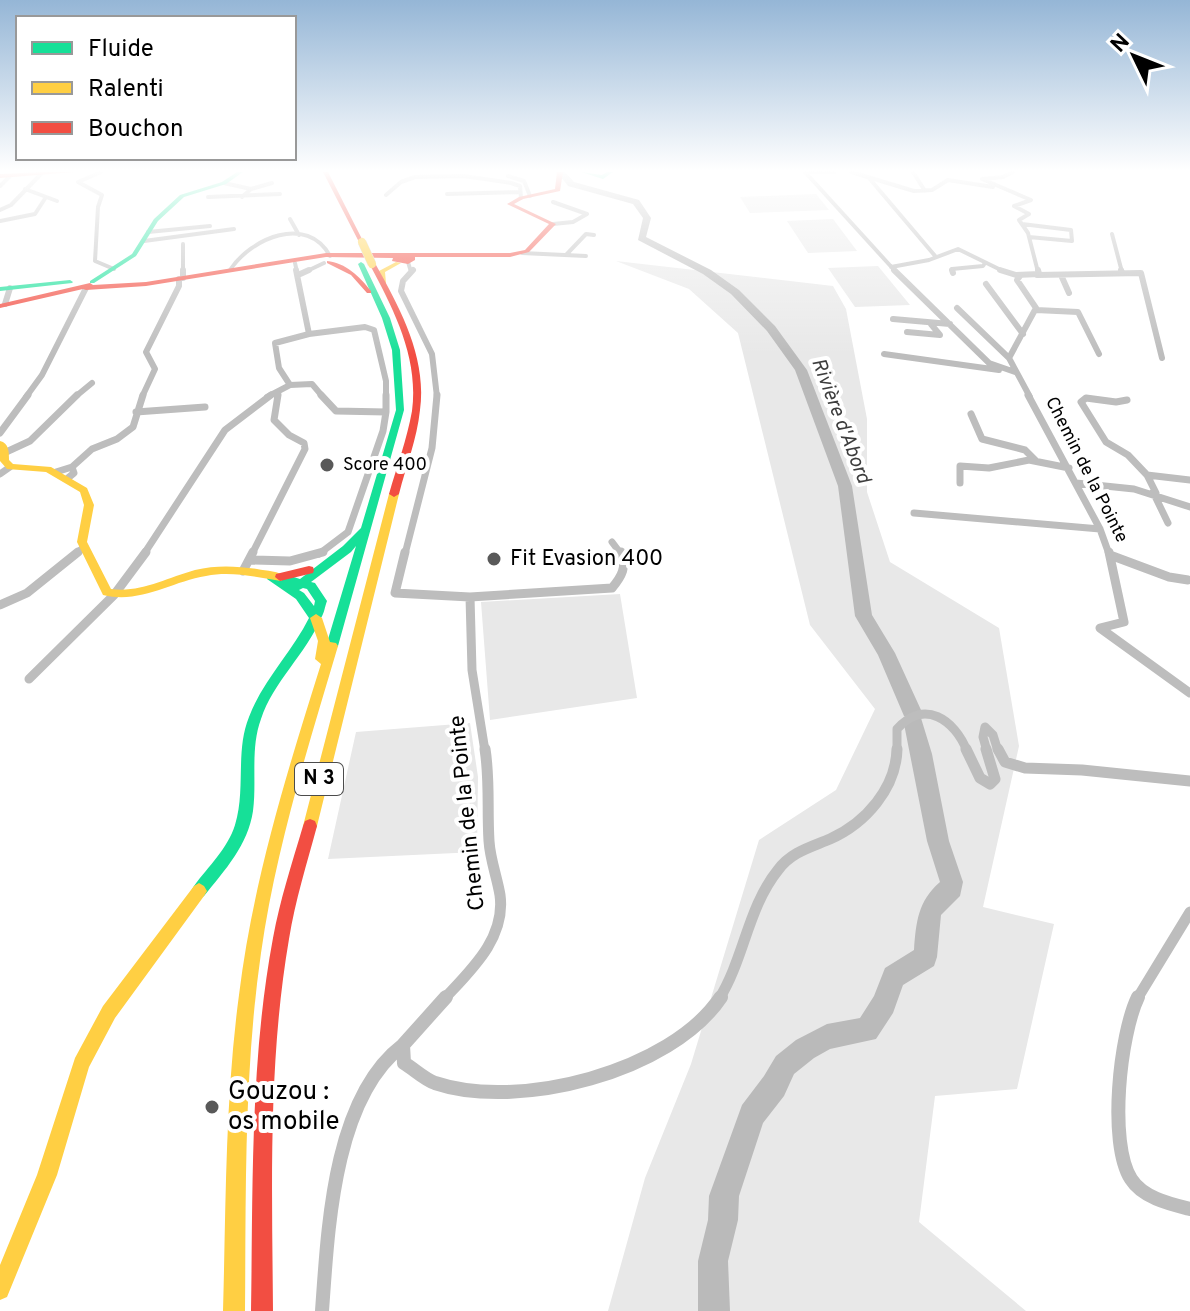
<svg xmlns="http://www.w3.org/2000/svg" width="1190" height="1311" font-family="Overpass,sans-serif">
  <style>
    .green { fill: #e8e8e8 }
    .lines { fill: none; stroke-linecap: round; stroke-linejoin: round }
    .river { fill: #bababa; fill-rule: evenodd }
    .street-far5 { stroke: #bdbdbd; stroke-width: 4 }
    .street-far4 { stroke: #bdbdbd; stroke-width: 6 }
    .street-far3 { stroke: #bdbdbd; stroke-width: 7 }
    .street-far2 { stroke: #bdbdbd; stroke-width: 9 }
    .street-far1 { stroke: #bdbdbd; stroke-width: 11 }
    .street { stroke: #bdbdbd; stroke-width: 14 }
    .fast { fill: #16e098; fill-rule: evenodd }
    .slow { fill: #ffcf43; fill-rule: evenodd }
    .jam { fill: #f24e42; fill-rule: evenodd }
    .slow-bridge-casing { stroke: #dbdbdb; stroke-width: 9; stroke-linecap: butt }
    .slow-bridge { stroke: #ffcf43; stroke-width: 8 }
    .poi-dot { fill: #595959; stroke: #fff; stroke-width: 3 }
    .labels { text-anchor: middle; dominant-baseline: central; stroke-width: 8; stroke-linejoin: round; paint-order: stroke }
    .far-poi-label { font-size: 18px; fill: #000; stroke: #fff; text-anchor: start }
    .far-street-label { font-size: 18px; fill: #000; stroke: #fff }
    .far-water-label { font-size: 20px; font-style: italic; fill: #3d3d3d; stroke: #fff }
    .shield { fill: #fff; stroke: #4c4c4c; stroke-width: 2 }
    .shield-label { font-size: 20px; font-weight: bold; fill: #000 }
    .poi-label { font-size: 22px; fill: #000; stroke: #fff; text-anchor: start }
    .street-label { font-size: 22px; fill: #000; stroke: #fff }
    .near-poi-label { font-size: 26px; fill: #000; stroke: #fff; text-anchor: start }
  </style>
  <rect width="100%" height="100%" fill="#fff"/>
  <path class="green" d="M816 194 829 210 750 213 740 197Z
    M833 219 857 251 808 253 787 221Z
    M616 261 833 286 846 309 867 419V492L890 562 999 628 1019 746 983 907 1054 924 1017 1089 935 1096 919 1222 1026 1311H608L645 1178 691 1064 759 840 836 790 875 709 810 625 738 333 689 289Z
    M878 266 910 305 855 307 828 268Z
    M620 594 637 698 490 720 481 602Z
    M470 723 478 777 477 852 328 859 356 732Z"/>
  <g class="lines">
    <path class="river" d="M565 172 574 182 639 200 651 218 646 237 711 270 739 290 775 326 807 370 852 486 872 615 895 653 921 710 916 716 921 718 932 754 949 841 963 882 960 896 941 915 937 957 934 966 903 985 893 1013 876 1039 830 1049 814 1058 794 1074 784 1096 763 1123 739 1196 738 1220 728 1261 730 1311H698V1261L708 1220 709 1196 742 1105 764 1076 776 1056 796 1040 827 1024 860 1018 874 996 885 968 914 950C916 922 918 901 940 882L927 841 904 724 909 717 904 716 878 655 855 616 838 486 795 370 767 331 731 294 703 274 638 240 643 218 633 204 568 186 558 173Z"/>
    <path class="street-far5" d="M101 172 78 182 102 195 98 207 95 261 114 269
      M805 172 896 272
      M808 172H834
      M851 172 914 191 932 190 948 180 993 187
      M913 172 925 191
      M1013 172 1003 177 982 179 1031 200 1014 206 1029 214 1019 220 1028 233 1038 272
      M508 176 524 181 530 196
      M869 178 936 257
      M224 183 251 189 242 197
      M0 186 10 176
      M25 189 57 201
      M251 189 272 183
      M447 194 519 192
      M386 195 401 182 415 177 464 176 511 183 520 186 521 198
      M208 197 280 194
      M553 202 587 214 573 222 553 224
      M0 210 11 205 41 174
      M290 219 299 235
      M0 221 35 214 46 197
      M1022 224 1071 230 1072 241 1029 237
      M148 232 210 226
      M1112 234 1122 272
      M144 241 234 229
      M183 244V272
      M522 253 586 256
      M566 255 586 234 594 235
      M408 262 411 272
      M295 263 297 272
      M891 267 929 260 958 249 1005 272
      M230 270C251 238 307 214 330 256
      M305 272 324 263
      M953 272 952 269 983 266 985 263"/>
    <path class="street-far4" d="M183 270V278
      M413 270 403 281 401 291 432 354 437 397
      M894 270 989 363 1015 372
      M952 270 953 273
      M1000 270 1016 275 1039 274 1038 270
      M1121 270 1122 273
      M298 275 309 270
      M1037 275 1141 273 1162 358
      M1061 275 1069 293
      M1020 276 1017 280 1036 308 1009 358 1030 397
      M986 284 1023 334
      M5 304 10 288
      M957 308 1009 358
      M1036 310 1078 312 1099 354
      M893 319 950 324
      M907 332 940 335 930 323
      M309 334 365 327 374 330 386 381V397
      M884 354 999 370
      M290 385 279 368 275 343 309 334 296 270
      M26 397 42 375 86 288
      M75 397 92 383
      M142 397 155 369 146 352 179 286V279
      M267 397 290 385 312 384 323 397
      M277 397 278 392"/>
    <path class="street-far3" d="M386 395V412
      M1028 395 1100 529 1109 554
      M1127 400 1116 402 1086 398 1081 402 1106 442 1128 455 1147 475
      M136 412 205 407
      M971 414 982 439 1025 450 1036 461
      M0 433 28 395
      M4 453 30 441 77 395
      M72 467 92 449 117 439 133 427 143 395
      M56 472 72 467 74 473 68 478
      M0 474 10 467
      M960 483V466L989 468 1029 460 1069 468
      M1076 483 1134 489 1190 507
      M1153 492 1168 523
      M1156 493 1147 475 1190 480
      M914 513 1100 529
      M612 542 621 554
      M76 554 84 547
      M144 554 225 430 271 395
      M252 554 305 449 304 443 289 435 274 420 278 395
      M319 554 348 532 383 431 386 412 336 411 321 395
      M405 554 432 448 437 395"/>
    <path class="street-far2" d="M405 552 395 593 470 597 472 670 485 751
      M1109 552 1124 622 1100 628 1190 693
      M1110 555 1169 577 1188 580
      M249 560 290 561 323 552
      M243 571 253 552
      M470 597 612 588C622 576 627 567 621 552
      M0 605 27 593 78 552
      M29 679 114 595 146 552
      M897 751V729C924 698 955 720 967 751
      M987 751 983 737 985 727 993 735 998 751"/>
    <path class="street-far1" d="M966 749 980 778 990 784 995 779 986 749
      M998 749 1005 762 1025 768 1082 770 1190 781
      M444 999C471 970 506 938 500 895 497 877 490 859 489 841 487 810 490 780 485 749
      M719 999C744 959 748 907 778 870 791 852 811 847 830 839 866 823 896 788 897 749
      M1137 999 1190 912"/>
    <path class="street" d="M446 997 403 1045 404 1063C414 1069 424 1079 435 1083 518 1111 671 1072 721 997
      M1138 997C1120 1034 1108 1143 1131 1179 1143 1198 1170 1204 1190 1209
      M322 1311C328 1229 333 1098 403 1045"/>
    <path class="fast" d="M237 172H243L226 184 184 197 158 221 136 256 94 283H90V281L132 254 154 219 180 195 222 182Z
      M581 172 602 175 607 172H613L603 179Z
      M361 262 364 264 390 318 400 350 404 410 338 646 336 649H328L326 646 356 546 351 552 311 582 315 583 327 601C325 606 324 614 321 618 306 654 273 682 261 719 250 749 257 781 253 811 248 845 225 870 204 896L199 899 194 896 191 891 194 886C208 867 228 848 235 825 246 790 235 751 249 717 263 680 292 652 309 618L296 599 267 579 268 576H276L281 573 300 579 343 546 361 528 396 410 392 350 382 318 358 264ZM303 588 307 589 315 601 314 606 304 593 299 590Z
      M70 280 73 282 72 283 0 291V287Z"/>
    <path class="slow" d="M396 262 401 263 385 272 386 283 381 284 379 271Z
      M0 441C9 443 9 452 9 460L13 464 51 467 87 488 94 505 87 542 111 589C141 593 166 578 195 570 216 565 236 566 257 569 267 571 279 571 286 577L281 581C256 577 231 571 206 576 170 582 141 604 103 595L77 542 84 505 80 492 46 472 7 469 0 461Z
      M394 491 399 494 317 826 315 831 310 833 305 831 303 826 389 494Z
      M316 614 322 618 330 642 336 643 338 646C308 747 276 848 261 953 244 1071 246 1191 245 1311H223C226 1206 225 1099 239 995 253 881 287 772 321 664L315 659 318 641 310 618Z
      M199 883 204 886 207 891 204 896 115 1018 89 1067 57 1175 7 1297 0 1300V1265L37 1175 75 1058 103 1006 194 886Z"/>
    <path class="jam" d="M47 172H74L0 178V174Z
      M323 172H328L364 243 359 242Z
      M557 172H563L560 191 523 199 514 204 556 224 529 252 510 257H415V260L408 264 392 261 393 258 326 257 146 286 86 290 83 289 0 308V304L90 283 93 285 146 282 326 253H510L525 250 549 224 507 204 519 197 555 189Z
      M327 261C346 263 359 276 371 291V293H367L351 275 327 263Z
      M373 263 376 265C401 310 427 358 420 410 417 439 406 466 399 494L394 497 389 494C397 466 407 439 412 411 419 358 394 310 370 265Z
      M309 566 313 567 314 570 313 573 280 581 275 577 276 574Z
      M310 819 315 821 317 826C307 863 295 901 289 939 268 1061 272 1187 273 1311H251C253 1187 250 1061 273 938 280 900 292 863 303 826L305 821Z"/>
    <g class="slow-bridge-casing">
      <path id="slow-bridge" d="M362 242 372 264"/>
    </g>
    <use href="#slow-bridge" class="slow-bridge"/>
  </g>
  <linearGradient id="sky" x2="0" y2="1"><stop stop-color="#95b6d6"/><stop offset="0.48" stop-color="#fff"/><stop offset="1" stop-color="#fff" stop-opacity="0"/></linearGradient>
  <rect width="1190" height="355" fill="url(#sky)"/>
  <g class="poi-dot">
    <circle cx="327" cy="465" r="8"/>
    <circle cx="494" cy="559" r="8"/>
    <circle cx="212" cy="1107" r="8"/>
  </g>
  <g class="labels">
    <g class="far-poi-label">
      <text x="343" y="465">Score 400</text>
    </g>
    <g class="far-street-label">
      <text transform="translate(1086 470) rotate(63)">Chemin de la Pointe</text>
    </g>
    <g class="far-water-label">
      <text transform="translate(840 421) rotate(69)">Rivière d'Abord</text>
    </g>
    <rect class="shield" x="295" y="763" width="48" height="32" rx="6"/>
    <g class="shield-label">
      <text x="319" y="779">N 3</text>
    </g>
    <g class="poi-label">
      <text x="510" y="559">Fit Evasion 400</text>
    </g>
    <g class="street-label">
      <text transform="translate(468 813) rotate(-96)">Chemin de la Pointe</text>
    </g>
    <g class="near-poi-label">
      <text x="228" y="1092">Gouzou :<tspan x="228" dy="30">os mobile</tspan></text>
    </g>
  </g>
  <rect x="16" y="16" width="280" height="144" fill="#ffffff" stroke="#999999" stroke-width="2"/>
  <rect x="32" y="42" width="40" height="12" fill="#16e098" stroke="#999999" stroke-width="2"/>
  <text x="88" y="56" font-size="24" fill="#000000">Fluide</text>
  <rect x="32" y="82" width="40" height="12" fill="#ffcf43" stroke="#999999" stroke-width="2"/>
  <text x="88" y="96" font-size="24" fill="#000000">Ralenti</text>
  <rect x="32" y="122" width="40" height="12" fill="#f24e42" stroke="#999999" stroke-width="2"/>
  <text x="88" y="136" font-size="24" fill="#000000">Bouchon</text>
  <g transform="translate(1134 56) rotate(313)" stroke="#ffffff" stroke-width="6" paint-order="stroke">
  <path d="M0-6L14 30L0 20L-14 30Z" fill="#000000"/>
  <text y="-12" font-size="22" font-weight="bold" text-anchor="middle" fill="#000000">N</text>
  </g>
</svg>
